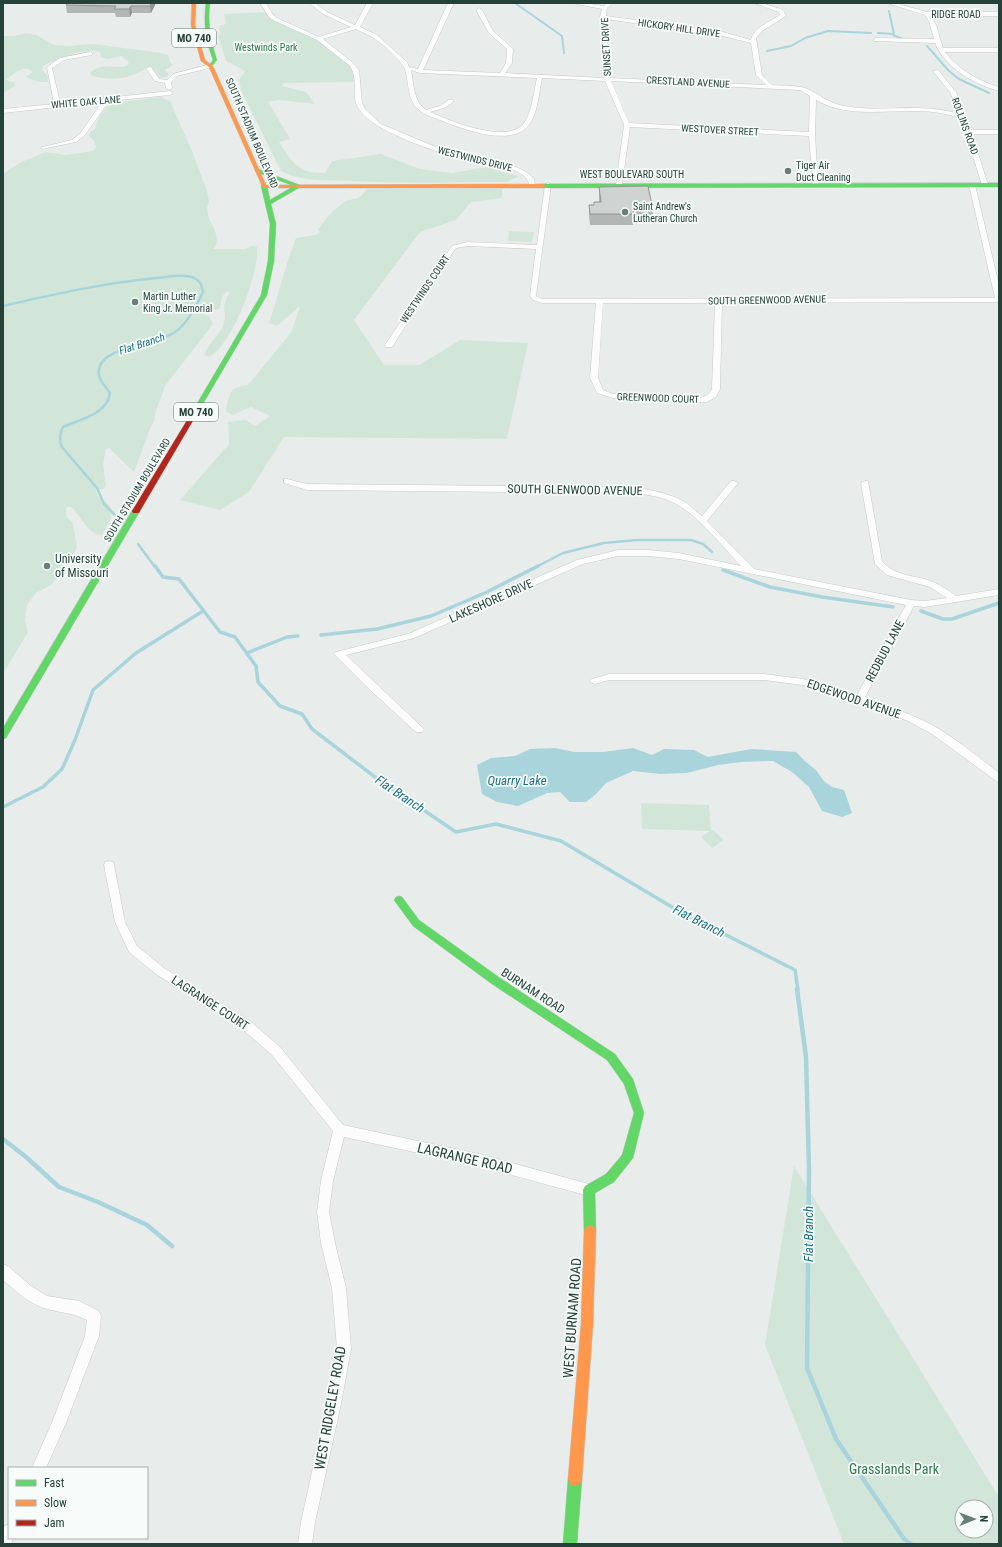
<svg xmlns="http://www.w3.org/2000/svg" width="1002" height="1547" font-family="'Roboto Condensed',sans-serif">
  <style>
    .green { fill: #d1e6d8; fill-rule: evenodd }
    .water { fill: #a9d4db }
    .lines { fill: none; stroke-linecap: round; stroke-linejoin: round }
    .stream-far3 { stroke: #a9d4db; stroke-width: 2 }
    .stream-far2 { stroke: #a9d4db; stroke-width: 2.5 }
    .stream-far1 { stroke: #a9d4db; stroke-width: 3.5 }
    .stream { stroke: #a9d4db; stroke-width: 4.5 }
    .street-casing { stroke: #c5cac8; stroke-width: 1 }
    .fast-casing { stroke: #c3cbc8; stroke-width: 1 }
    .slow-casing { stroke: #c3cbc8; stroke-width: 1 }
    .jam-casing { stroke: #c3cbc8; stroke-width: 1 }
    .street { fill: #fcfcfc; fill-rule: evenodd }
    .fast { fill: #63d668; fill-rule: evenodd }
    .slow { fill: #ff974d; fill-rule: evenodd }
    .jam { fill: #b3261e; fill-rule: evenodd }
    .wall { fill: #b2b6b5 }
    .shaded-wall { fill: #919493 }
    .building { fill: #cfd4d2; stroke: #919493 }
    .poi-dot { fill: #697e78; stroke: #f7fbf9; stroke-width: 1.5 }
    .labels { text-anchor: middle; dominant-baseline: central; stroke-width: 3.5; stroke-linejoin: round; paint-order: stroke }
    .far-street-label { font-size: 10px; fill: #24423a; stroke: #f7fbf9 }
    .far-park-label { font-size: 10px; fill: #2d7a4b; stroke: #f7fbf9 }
    .far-poi-label { font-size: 10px; fill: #24423a; stroke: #f7fbf9; text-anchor: start }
    .shield { fill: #f7fbf9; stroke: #637a73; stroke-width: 1 }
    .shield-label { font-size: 11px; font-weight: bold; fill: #24423a }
    .far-water-label { font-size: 11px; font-style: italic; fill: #1c6f80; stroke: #f7fbf9 }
    .street-label { font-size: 12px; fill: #24423a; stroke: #f7fbf9 }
    .poi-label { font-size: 12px; fill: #24423a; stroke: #f7fbf9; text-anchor: start }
    .water-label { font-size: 13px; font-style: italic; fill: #1c6f80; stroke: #f7fbf9 }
    .near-street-label { font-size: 14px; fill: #24423a; stroke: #f7fbf9 }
    .near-park-label { font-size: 14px; fill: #2d7a4b; stroke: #f7fbf9 }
  </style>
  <rect width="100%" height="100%" fill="#e8edeb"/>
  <path class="green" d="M268 12 271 16 319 39 356 70 349 71H353L354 82 284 83 282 86 306 92 315 104 279 100 268 102 290 139 279 142C286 153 295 168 309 172 314 173 320 173 325 173L332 161 381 154 420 169 452 173 487 167 519 176 507 182C454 182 402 184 350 181 326 180 302 182 281 171L241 90 239 80 245 71 226 61 218 36 221 34 219 26 226 24 224 14Z
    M26 33 36 35 54 45 69 46 93 44 162 53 168 55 170 62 173 65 165 70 169 75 163 78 159 77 151 67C143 69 138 74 130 76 118 80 105 79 92 76L90 73C100 62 114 69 127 66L129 62 121 56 107 59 100 57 101 53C90 45 55 60 43 66L42 70 49 77 48 82H38L26 77 33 72C23 63 15 74 6 80L14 82 15 86 3 93V36H15Z
    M161 97 170 101 192 151 207 191 209 201 207 208 209 219 215 230 217 240 216 245 213 249H246L251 246 257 247C260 271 232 346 209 357L205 355 206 350 223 327 225 318 224 306 229 292H226L222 297 220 308 216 310 205 306 206 310 204 314 209 316 213 324 165 386 155 414V419L150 429 134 472 109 448 106 449 103 464 106 486 103 489H96L97 495C118 509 113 516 102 535 86 534 82 516 71 507H67L66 510 67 517 73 523 77 547 69 563 51 585 36 593 27 605 25 621 28 632 3 674V174L19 163 46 152 66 155 93 151 96 147 94 141 89 136 90 132 95 129C98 118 102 110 112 103Z
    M367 189H502V198L471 202 456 220 420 232 354 320 384 365H419L460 340 528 343 507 439 284 437 249 492 220 510 180 500 229 444 228 422 246 420 255 426 270 416 251 407 233 415 226 412C229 395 229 386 248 385L292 331 300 306 277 326 269 323C279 294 285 265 296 238L316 235 320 232 318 230C325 219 333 209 345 202 357 196 357 202 367 189Z
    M509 231 534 232 532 242 508 241Z
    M641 803 709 805 711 831 713 830 724 840 712 848 701 837 710 831 642 829Z
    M794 1166 999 1497V1544H844L765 1345ZM962 1507H986V1531H962Z"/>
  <path class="water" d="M555 748 574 752H603L633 748 652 755 664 749 694 750 708 757 751 749 796 752 806 762 816 770 824 781 832 787 844 790 852 813 842 817 822 811 809 787 792 772 773 761 741 762 718 765 687 773 660 774 633 771 606 783 596 794 586 802H570L560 792 547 793 518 806 497 802 482 794 477 765 491 758 515 756 530 749Z"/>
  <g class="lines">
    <path class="stream-far3" d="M515 3 562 36 564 53
      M878 33 894 34 889 11
      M893 35 903 39
      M927 46 949 71 959 79 989 93
      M767 51 791 46 805 38 828 31 871 33"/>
    <path class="stream-far2" d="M3 306C55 294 103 283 157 278 168 277 186 273 196 279 201 282 202 287 203 292 197 305 187 324 175 332 159 344 94 346 99 375 100 382 106 387 110 393 107 415 80 419 63 427 59 434 59 440 62 447L97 488 104 504 115 515
      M138 544 155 567
      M536 567 563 553 604 543 637 540H691L703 544 712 552"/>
    <path class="stream-far1" d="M155 566 163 577 179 579 220 632 235 637 256 666 258 682 280 706 302 714 312 729 379 780 456 832 496 824 561 841 677 910 795 970 798 990
      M723 570 770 587 822 597 893 607
      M921 611 943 619H952L999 603
      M321 635 377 629 431 616 487 592 538 566
      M247 653 287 637 298 636
      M3 807 43 787 62 769 75 740 93 690 136 653 203 611"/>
    <path class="stream" d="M797 989 806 1057 809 1170 807 1368 836 1439 904 1539 911 1544
      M3 1139 26 1157 59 1187 98 1202 147 1225 172 1246"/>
    <g class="street-casing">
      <path id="street" d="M260 3H266L273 15 277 18 319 37 351 27 323 14 309 3H315L327 12 355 25 367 3H373L360 27 377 35 407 62 409 67 418 69 448 3H454L423 70 500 73 506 63 507 49 489 33 476 10 479 8 482 10 493 31 513 49 512 63 505 73 604 78 600 17 602 9 572 3H584L604 6 607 3H613L607 8 606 16 723 32 751 40C753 28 771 21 780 15L779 12 754 3H762L783 10 786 16 762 31 756 38 762 75 772 85C783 86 795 85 805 88 820 94 827 103 844 106 882 113 921 102 959 114L950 92 933 71 938 70 956 92 971 130H999V134H972L988 185 985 187 982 185 961 118C947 114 933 111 918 111 884 110 847 118 816 100L815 134 818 185 813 184 809 136 630 127 622 185 619 187 616 185 624 125 605 81 542 78C539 92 538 113 529 125 512 147 466 130 445 122 436 118 425 116 418 109 407 99 409 82 405 69 402 61 380 41 372 37 367 34 361 32 356 29L323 39 353 63 359 70 362 103 365 109 381 124 438 148 511 165 527 172 534 179 535 185 530 186C528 182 528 179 524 176 509 162 455 158 433 150 413 143 362 125 356 103 353 91 358 76 349 65L317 40 273 20 269 17ZM606 19 723 36 751 43 756 75 766 85 610 78ZM411 70 420 73 537 78C534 90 532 113 524 123 508 145 450 121 430 112L444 108 453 102V100H449L440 106 426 110C413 101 414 84 411 70ZM611 81 800 90 810 96 809 132 629 123Z
        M887 3H895L927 12H999V16H931L936 25 943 48H999V52H945C958 69 978 81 999 87V91C974 84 945 68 935 43L874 41V39L876 38 934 39 929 21 925 15Z
        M90 52 92 53V55L64 60 52 68 60 103 170 91 173 93 170 95 109 101 84 136 76 142 42 149V147L72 140 80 134 102 102 3 113V109L54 104 47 67 60 58Z
        M211 64 214 66 213 67 177 76 171 82 172 88 169 90 166 88 165 83 155 81 146 68 151 67 159 79 167 80 173 74Z
        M548 183 551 185 536 296 542 299 995 298 969 185 972 183 975 185 999 285V302L722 303 720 389 716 397 707 402 689 403 613 398 597 393 590 378 596 303H542L533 300 530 296 536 249 467 246 456 248 453 252 392 347H386L385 345 452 246 467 242 537 245 545 185ZM603 303H715L712 389C710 393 708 395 703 397 691 402 630 395 613 394L603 390 598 378Z
        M284 479H287L307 484 627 487C646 489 667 492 685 502 691 506 696 512 702 516L731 481H734L738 483 707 521 754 569 911 600 925 601 947 598 930 587 887 575 875 564 861 483 865 481H868L882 561C895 576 911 575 928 580 939 584 947 589 956 596L999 589V595L925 607 914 606 865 697C889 707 916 715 939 729 960 742 980 758 999 773V783L932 734 908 721 856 701 803 685 764 680H609L595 684 592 683 590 681 592 679 609 674H764L803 679 857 695 906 605 679 559 648 556H618L583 564 414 638 346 655 424 729 422 732H416L368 688 334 654 336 652 408 634 577 560 618 550H648L679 553 741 566C725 549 698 516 678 505 662 496 645 494 627 493L307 490 284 483Z
        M109 861 113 862 114 865 125 922 137 946 164 968 250 1021 280 1047 343 1125 479 1154 589 1184 593 1186 595 1190 593 1194 589 1196 479 1166 344 1137 333 1181 329 1212 335 1243 346 1288 351 1349 341 1404 315 1522 312 1544H298L301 1522 327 1404 337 1349 332 1288 321 1243 317 1212 321 1181 333 1131 272 1055 256 1041 242 1029 156 974 129 952 115 922 104 865 105 862Z
        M3 1264 8 1266 31 1286 47 1296 79 1301 99 1311 101 1316 99 1336 66 1423 46 1468H32L53 1420 85 1336 87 1320C73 1312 59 1313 44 1308 28 1303 15 1290 3 1280Z
        M9 1524V1538H13L11 1544H3V1527Z"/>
    </g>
    <g class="fast-casing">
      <path id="fast" d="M206 3H210C207 23 211 41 217 60L211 67 209 66 213 60C206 41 203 23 206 3Z
        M258 169 302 186 271 204 276 224 274 261 267 295 201 407 200 408H196L195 407 261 295 268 261 270 224 261 186 264 184 267 186 270 200 294 186 256 172 255 171Z
        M999 183V187L543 188 540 186 543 184Z
        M133 509H136L140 511 6 738 3 739V728Z
        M399 896 402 897 419 920 500 978 615 1054 633 1079 644 1113 633 1158 614 1182 595 1193 596 1231 594 1235 590 1237 586 1235 584 1231 583 1190 585 1186 606 1174 622 1155 634 1113 624 1084 607 1060 492 984 413 926 394 900 396 897Z
        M575 1472 580 1474 582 1479 577 1544H563L568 1479 570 1474Z"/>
    </g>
    <g class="slow-casing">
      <path id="slow" d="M192 3H196L195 25 205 60 213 66 266 185 543 184 546 186 543 188H263L209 67 201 61 191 25Z
        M590 1225 594 1227 596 1231 593 1324 582 1479 580 1484 575 1486 570 1484 568 1479 581 1324 584 1231 586 1227Z"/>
    </g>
    <g class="jam-casing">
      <path id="jam" d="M198 405 201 407 140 511 139 513H133L132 511 195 407Z"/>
    </g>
    <use href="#street" class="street"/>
    <use href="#fast" class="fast"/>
    <use href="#slow" class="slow"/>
    <use href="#jam" class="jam"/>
  </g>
  <path class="wall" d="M156 3 151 13H132L130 17H116L115 13H67L66 5Z
    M599 187 653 210 652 221 633 222V225H590L589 216V205H594V202H599Z"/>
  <path class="shaded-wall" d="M151 3H156L151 13 150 6Z
    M131 6 132 13 130 17 129 9Z"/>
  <path class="building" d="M67 3H151L150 6H131L129 9H114L116 6 66 5Z
    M648 186 653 210H633L634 214H590L589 205H594V202H601L599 187Z"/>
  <g class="poi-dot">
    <circle cx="788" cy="171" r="4"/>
    <circle cx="625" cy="212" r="4"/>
    <circle cx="135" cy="302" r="4"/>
    <circle cx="47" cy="566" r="4"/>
  </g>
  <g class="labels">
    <g class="far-street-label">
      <text x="956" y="14">RIDGE ROAD</text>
      <text transform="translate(679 28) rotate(8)">HICKORY HILL DRIVE</text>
      <text transform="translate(606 47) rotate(-93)">SUNSET DRIVE</text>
      <text transform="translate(688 82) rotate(3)">CRESTLAND AVENUE</text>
      <text transform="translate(86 102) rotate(-5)">WHITE OAK LANE</text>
      <text transform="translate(965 126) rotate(70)">ROLLINS ROAD</text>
      <text transform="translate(720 130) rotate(3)">WESTOVER STREET</text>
      <text transform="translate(252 133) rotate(67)">SOUTH STADIUM BOULEVARD</text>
      <text transform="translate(475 159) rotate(14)">WESTWINDS DRIVE</text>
      <text x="632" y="174">WEST BOULEVARD SOUTH</text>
      <text transform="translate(425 289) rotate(-56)">WESTWINDS COURT</text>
      <text transform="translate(767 300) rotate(-1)">SOUTH GREENWOOD AVENUE</text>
      <text transform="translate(658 398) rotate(2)">GREENWOOD COURT</text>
      <text transform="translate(137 490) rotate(-59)">SOUTH STADIUM BOULEVARD</text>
    </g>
    <g class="far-park-label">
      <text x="266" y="47">Westwinds Park</text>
    </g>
    <g class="far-poi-label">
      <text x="796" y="165">Tiger Air<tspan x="796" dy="12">Duct Cleaning</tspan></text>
      <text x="633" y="206">Saint Andrew's<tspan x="633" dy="12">Lutheran Church</tspan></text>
      <text x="143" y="296">Martin Luther<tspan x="143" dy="12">King Jr. Memorial</tspan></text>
    </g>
    <g class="shield">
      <rect x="172" y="29" width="44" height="18" rx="3"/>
      <rect x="174" y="403" width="44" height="18" rx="3"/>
    </g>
    <g class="shield-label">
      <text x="194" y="38">MO 740</text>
      <text x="196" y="412">MO 740</text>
    </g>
    <g class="far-water-label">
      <text transform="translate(142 344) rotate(-18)">Flat Branch</text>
    </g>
    <g class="street-label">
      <text transform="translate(575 490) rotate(1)">SOUTH GLENWOOD AVENUE</text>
      <text transform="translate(491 601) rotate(-24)">LAKESHORE DRIVE</text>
      <text transform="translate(885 651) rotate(-62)">REDBUD LANE</text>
      <text transform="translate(854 699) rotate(19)">EDGEWOOD AVENUE</text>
      <text transform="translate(533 991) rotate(33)">BURNAM ROAD</text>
      <text transform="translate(210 1003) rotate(33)">LAGRANGE COURT</text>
    </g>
    <g class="poi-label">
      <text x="55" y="559">University<tspan x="55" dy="14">of Missouri</tspan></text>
    </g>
    <g class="water-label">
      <text x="517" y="780">Quarry Lake</text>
      <text transform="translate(400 794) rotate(34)">Flat Branch</text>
      <text transform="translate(699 921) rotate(27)">Flat Branch</text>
      <text transform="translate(808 1234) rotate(-90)">Flat Branch</text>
    </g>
    <g class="near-street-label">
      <text transform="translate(465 1158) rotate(13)">LAGRANGE ROAD</text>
      <text transform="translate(572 1318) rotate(-86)">WEST BURNAM ROAD</text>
      <text transform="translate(330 1408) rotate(-80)">WEST RIDGELEY ROAD</text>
    </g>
    <g class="near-park-label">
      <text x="894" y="1469">Grasslands Park</text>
    </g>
  </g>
  <rect width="1002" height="1547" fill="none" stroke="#24423a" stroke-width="8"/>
  <rect x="8" y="1467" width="140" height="72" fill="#f7fbf9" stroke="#a3b1ad"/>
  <rect x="16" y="1480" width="20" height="6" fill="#63d668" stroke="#a3b1ad"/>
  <text x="44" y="1487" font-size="12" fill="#24423a">Fast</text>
  <rect x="16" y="1500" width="20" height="6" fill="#ff974d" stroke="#a3b1ad"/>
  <text x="44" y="1507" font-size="12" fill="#24423a">Slow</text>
  <rect x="16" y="1520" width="20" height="6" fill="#b3261e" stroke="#a3b1ad"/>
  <text x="44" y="1527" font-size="12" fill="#24423a">Jam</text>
  <g transform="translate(974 1519) rotate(89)"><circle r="19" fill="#f7fbf9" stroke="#a3b1ad"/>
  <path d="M0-3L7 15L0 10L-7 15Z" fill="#697e78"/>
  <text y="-6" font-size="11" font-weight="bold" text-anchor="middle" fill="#24423a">N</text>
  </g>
</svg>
